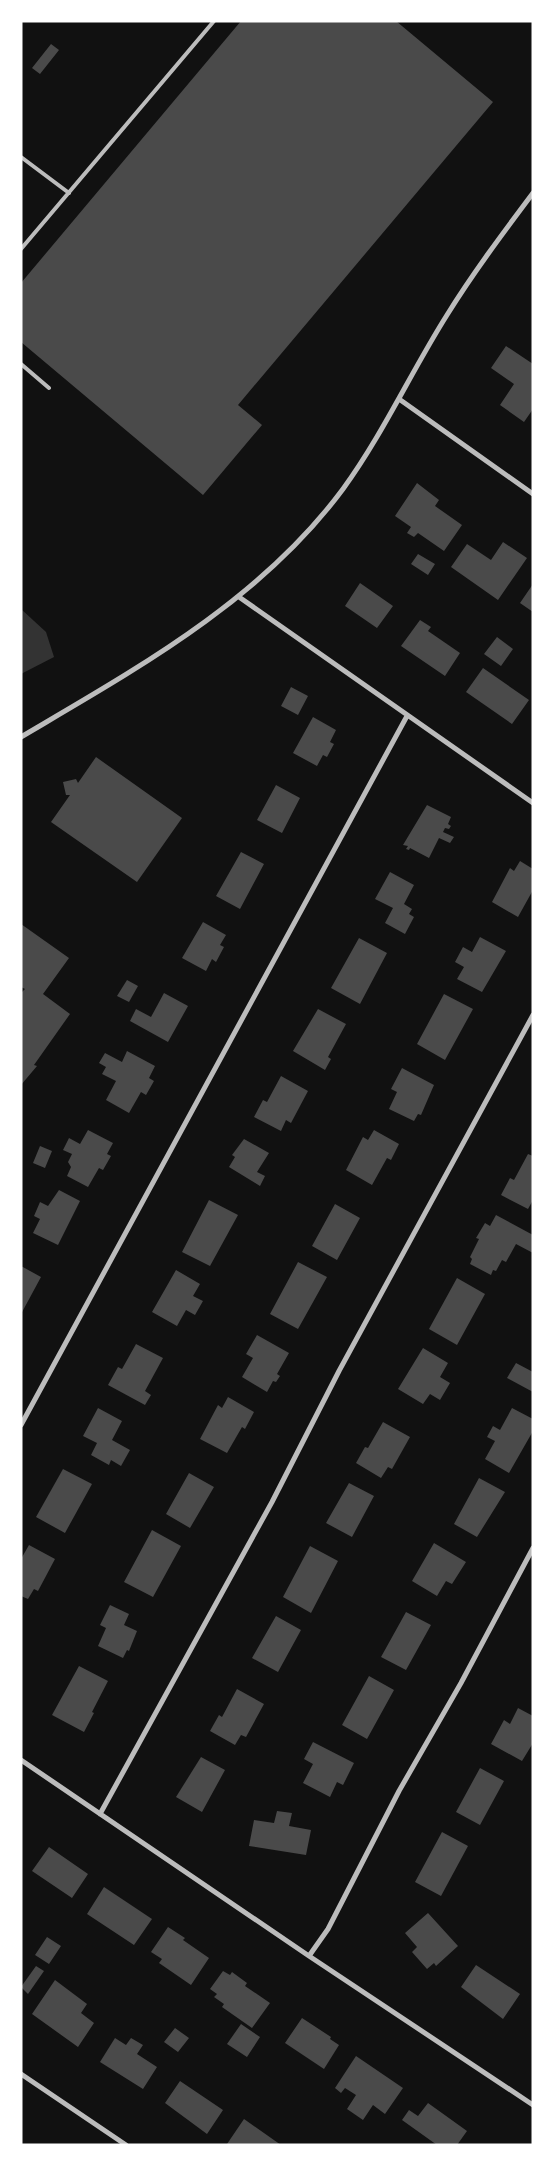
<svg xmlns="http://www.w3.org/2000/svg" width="554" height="2166" font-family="'Noto Sans',sans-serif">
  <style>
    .water { fill: #333 }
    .building { fill: #4a4a4a }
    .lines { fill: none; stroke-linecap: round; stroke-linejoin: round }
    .service { stroke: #bcbcbc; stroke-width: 4 }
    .minor { stroke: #bcbcbc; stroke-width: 5 }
  </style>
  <rect width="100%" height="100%" fill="#111"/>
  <path class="water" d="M21 609 46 632 54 657 21 674Z"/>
  <path class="building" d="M241 21H396L493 102 238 405 262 425 203 495 21 342V283Z
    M51 44 59 50 40 74 32 68Z
    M506 346 533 364V409L524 422 500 405 514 384 491 368Z
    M417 483 439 500 435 506 462 525 444 551 418 533 414 537 407 533 411 527 395 516Z
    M503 542 527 558 498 600 451 567 467 544 491 560Z
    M418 554 435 564 428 575 411 564Z
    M360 583 393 606 377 628 345 606Z
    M533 584V612L520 603Z
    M420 620 431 627 428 631 460 653 445 676 401 646Z
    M497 637 513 649 501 666 484 654Z
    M483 668 529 700 512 724 466 692Z
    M291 687 308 696 298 715 281 706Z
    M313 717 336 730 330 742 334 744 327 757 323 755 317 766 293 753Z
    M96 757 182 818 137 882 51 822 70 795H66L63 782 76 779 78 783Z
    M276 785 300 798 282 833 257 820Z
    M427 805 451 817 448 824 451 826 449 829 445 828 443 832 454 837 450 843 439 838 429 858 410 848 409 850 406 849 408 846 403 845Z
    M241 852 264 864 240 909 216 896Z
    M520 861 533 869V890L518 917 492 902 510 868 514 871Z
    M390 872 414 885 404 904 412 909 409 914 414 917 405 934 385 923 393 908 375 899Z
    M203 922 226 935 220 945 224 947 216 962 212 959 206 971 182 958Z
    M21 924 69 958 43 994 70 1014 34 1065 37 1066 21 1085V993L25 989 21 987Z
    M480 937 506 951 482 992 457 979 464 967 455 962 463 947 472 952Z
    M359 938 387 953 360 1004 331 988Z
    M127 980 138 986 129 1002 117 996Z
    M164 993 188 1006 168 1042 130 1021 136 1009 151 1017Z
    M444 994 473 1009 445 1060 417 1044Z
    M318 1009 346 1024 328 1057 331 1059 325 1070 293 1051Z
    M127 1051 155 1066 149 1078 154 1081 146 1095 141 1092 129 1113 106 1100 116 1081 102 1074 106 1067 99 1063 105 1053 122 1062Z
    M402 1068 434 1085 421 1115 418 1114 414 1121 389 1109 397 1092 391 1089Z
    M281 1076 308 1091 291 1123 286 1120 281 1131 254 1117 263 1100 267 1102Z
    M88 1130 113 1143 107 1154 111 1156 103 1170 99 1168 88 1187 67 1176 71 1167 68 1162 72 1154 63 1150 69 1138 80 1144Z
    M374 1130 399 1144 391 1160 387 1158 372 1185 346 1170 363 1137 368 1140Z
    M244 1139 269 1153 257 1172 265 1176 260 1186 229 1167 235 1157 232 1155Z
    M40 1146 52 1151 45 1168 33 1163Z
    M528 1154 533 1156V1200L528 1209 501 1195 510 1178 514 1180Z
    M59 1190 80 1201 58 1245 33 1233 40 1219 34 1216 40 1202 48 1206Z
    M209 1200 238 1215 210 1266 182 1252Z
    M335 1204 360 1218 337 1260 312 1246Z
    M496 1215 533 1235V1253L516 1244 506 1262 502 1260 496 1271 493 1270 491 1275 470 1264 472 1259 470 1257 479 1239 476 1238 485 1223 490 1226Z
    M298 1262 327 1277 298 1329 270 1314Z
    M21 1266 41 1277 21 1314Z
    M176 1270 200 1284 193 1296 203 1301 195 1315 186 1310 177 1326 152 1312Z
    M457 1278 485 1294 457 1345 429 1329Z
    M257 1335 289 1353 277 1374 280 1376 276 1382 273 1381 267 1392 242 1377 253 1358 246 1354Z
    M136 1344 163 1358 145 1391 151 1395 145 1405 108 1385 118 1367 122 1369Z
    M423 1348 448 1363 440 1377 450 1383 440 1400 430 1394 423 1404 398 1389Z
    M516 1363 533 1372V1392L507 1378Z
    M228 1397 254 1412 245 1429 242 1427 227 1453 200 1439 218 1405 222 1408Z
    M98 1408 122 1421 112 1440 130 1450 121 1466 111 1460 109 1465 91 1455 97 1443 83 1436Z
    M512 1408 533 1419V1431L509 1473 485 1459 495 1441 487 1437 493 1426 500 1430Z
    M383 1422 410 1437 392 1469 388 1467 381 1478 356 1463 365 1447 368 1448Z
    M63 1469 92 1484 65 1533 36 1517Z
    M189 1473 214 1487 190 1528 166 1514Z
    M479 1478 505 1492 477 1537 454 1524Z
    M349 1483 374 1496 352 1537 326 1523Z
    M152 1530 181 1546 153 1597 124 1582Z
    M434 1543 466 1562 452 1584 446 1581 437 1596 412 1581Z
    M29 1545 55 1559 38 1591 34 1589 28 1599 21 1596V1559Z
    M310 1546 338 1561 311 1613 283 1597Z
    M110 1605 129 1614 124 1625 137 1631 129 1651 127 1650 123 1658 98 1646 106 1628 100 1625Z
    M406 1612 431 1625 406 1670 381 1657Z
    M276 1616 301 1630 278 1672 252 1658Z
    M79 1666 108 1681 92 1712 94 1713 84 1732 52 1715Z
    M369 1676 394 1690 367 1739 342 1725Z
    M237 1689 264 1704 246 1737 241 1735 235 1745 210 1731 219 1715 222 1717Z
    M518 1708 533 1716V1743L522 1761 491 1744 504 1720 510 1724Z
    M313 1742 354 1763 343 1785 337 1782 330 1797 303 1783 313 1764 304 1759Z
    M201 1757 225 1770 202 1812 176 1797Z
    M480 1768 504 1781 480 1825 456 1812Z
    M277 1811 292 1813 289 1826 311 1830 306 1855 249 1846 254 1820 274 1823Z
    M442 1832 468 1846 441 1896 415 1882Z
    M49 1847 88 1874 72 1898 32 1871Z
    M104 1887 152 1919 134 1945 87 1914Z
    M428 1913 458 1946 436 1966 434 1963 427 1969 412 1952 417 1947 405 1933Z
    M168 1927 185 1938 183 1940 209 1958 191 1985 159 1963 162 1959 151 1952Z
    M47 1937 61 1946 49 1964 35 1955Z
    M476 1965 520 1994 503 2019 461 1987Z
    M36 1966 44 1971 28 1994 21 1987Z
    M223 1971 230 1975 232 1972 247 1983 245 1986 270 2003 252 2028 222 2007 224 2004 214 1997 217 1994 210 1989Z
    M55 1980 87 2004 81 2013 94 2023 78 2047 32 2014Z
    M302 2018 331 2037 330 2039 339 2045 324 2069 285 2043Z
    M241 2024 260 2037 247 2057 227 2044Z
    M175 2028 189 2038 178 2052 164 2042Z
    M115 2038 126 2045 131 2038 143 2045 137 2054 157 2067 143 2089 100 2062Z
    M356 2056 403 2088 385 2114 373 2105 363 2120 347 2109 356 2095 345 2088 341 2093 335 2088Z
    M180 2081 223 2110 207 2134 165 2103Z
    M428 2103 467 2131 457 2145H437L402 2120 409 2110 418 2116Z
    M244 2119 281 2145 227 2144Z"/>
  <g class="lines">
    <path class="service" d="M21 157 69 193
      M21 249 214 21
      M21 364 49 388"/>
    <path class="minor" d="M399 399 533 494
      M239 597 533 803
      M21 737C138 668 260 601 343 489 383 434 411 372 447 315 473 273 503 233 533 193
      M21 1425 407 716
      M21 1760 309 1956 533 2105
      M100 1814 272 1502 339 1371 533 1015
      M309 1956 328 1929 399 1791 461 1683 533 1548
      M21 2074 126 2145"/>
  </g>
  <rect width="554" height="2166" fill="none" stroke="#ffffff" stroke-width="45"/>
</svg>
